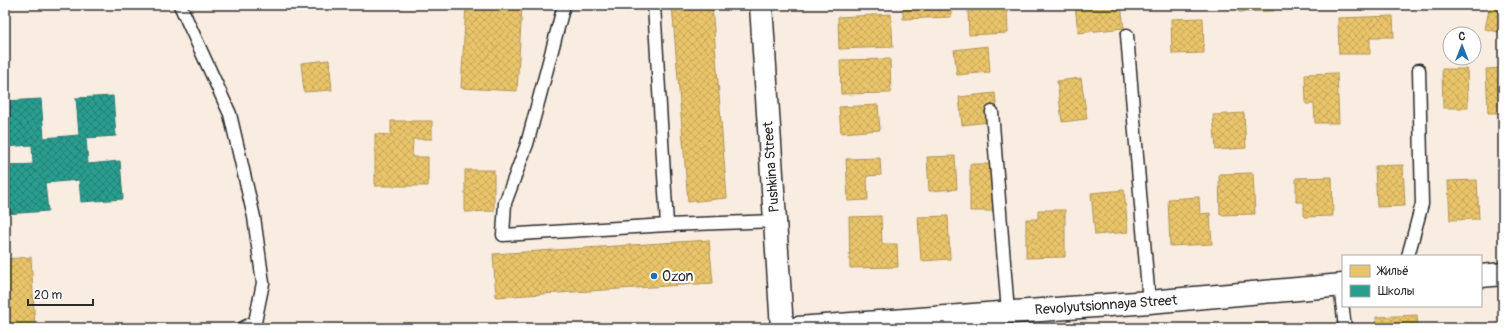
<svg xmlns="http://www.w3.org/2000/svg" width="1508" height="333" font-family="Pangolin,sans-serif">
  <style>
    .homes { fill: url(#homes-cross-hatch); stroke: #b09657 }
    .schools { fill: url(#schools-cross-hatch); stroke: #2a7b71 }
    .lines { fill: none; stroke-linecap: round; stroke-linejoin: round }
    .lane-casing { stroke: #2b2b2b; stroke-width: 15 }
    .street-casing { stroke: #2b2b2b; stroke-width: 25 }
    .lane { stroke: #fff; stroke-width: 12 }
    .street { stroke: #fff; stroke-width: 22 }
    .poi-dot { fill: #1f6fb2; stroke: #fff; stroke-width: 1.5 }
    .labels { text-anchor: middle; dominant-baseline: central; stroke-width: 4; stroke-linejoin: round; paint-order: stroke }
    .street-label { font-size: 14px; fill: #2b2b2b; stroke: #fff }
    .poi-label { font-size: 14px; fill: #2b2b2b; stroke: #fff; text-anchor: start }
  </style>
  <defs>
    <pattern id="homes-cross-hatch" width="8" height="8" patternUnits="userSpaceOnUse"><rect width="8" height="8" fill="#e9c46a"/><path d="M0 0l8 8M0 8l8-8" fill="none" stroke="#c8a95c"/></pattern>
    <pattern id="schools-cross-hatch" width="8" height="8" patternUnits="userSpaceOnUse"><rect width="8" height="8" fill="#2a9d8f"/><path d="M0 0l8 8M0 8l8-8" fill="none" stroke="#248075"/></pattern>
  </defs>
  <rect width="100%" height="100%" fill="#f9ece1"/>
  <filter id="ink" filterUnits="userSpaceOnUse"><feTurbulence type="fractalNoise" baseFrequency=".025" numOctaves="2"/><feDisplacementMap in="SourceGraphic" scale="8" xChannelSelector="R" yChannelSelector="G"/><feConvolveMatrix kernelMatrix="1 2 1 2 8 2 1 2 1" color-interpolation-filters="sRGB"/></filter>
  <g filter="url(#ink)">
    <path class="homes" d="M466 5H522L517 91 461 88Z
      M672 5H712L727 198 688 202Z
      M903 5H951V17L903 19Z
      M1075 5H1121L1124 28 1078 33Z
      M1239 5H1274V11L1239 12Z
      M1490 5H1503V33L1485 29Z
      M1007 9 1008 33 969 35 968 10Z
      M891 14 893 47 839 49 838 17Z
      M1393 16 1394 37H1370V54H1339L1338 18Z
      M1203 18 1204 53 1172 54 1171 19Z
      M988 46 990 72 957 75 954 50Z
      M890 59 891 93 841 94 840 60Z
      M329 60 332 90 304 92 301 63Z
      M1503 68V113H1488L1486 69Z
      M1442 69H1467L1468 108H1443Z
      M1337 73 1339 123H1315L1314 104H1306L1305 74Z
      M1081 78 1087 119 1062 122 1057 81Z
      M995 93 998 121 962 125 959 97Z
      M878 105 880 130 841 133 839 107Z
      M1244 113 1246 148 1216 150 1213 115Z
      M391 121H432V139H413L412 157H428V186H375V134L391 135Z
      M955 156 957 189 929 191 927 157Z
      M880 158 881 175 867 176 868 200 848 201 846 159Z
      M970 164H994V175H1004V211H970Z
      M1403 165 1405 206 1377 207 1375 166Z
      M465 170H494V211L465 212Z
      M1253 173 1255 214 1220 215 1219 174Z
      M1332 177 1333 216 1304 217V202H1296V178Z
      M1477 180 1479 219 1450 220 1448 181Z
      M1124 190 1128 232 1095 235 1091 193Z
      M1199 197 1200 214 1210 213 1212 244 1170 246 1168 199Z
      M1038 210H1065V257L1026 258V219H1038Z
      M881 216 882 244H897L898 267 850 268 849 217Z
      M948 216 950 259 921 261 918 217Z
      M709 240 713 283 496 297 493 254Z
      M31 257 35 328H5V259Z
      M1417 315 1418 328H1376V317Z
      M1266 323V328H1238V324Z"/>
    <path class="schools" d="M113 96 116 136 86 138 88 164 120 161 123 199 81 202 79 180 45 183 48 211 5 214V166L33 164 32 145 5 147V101L41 99 44 138 79 135 76 98Z"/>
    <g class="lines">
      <g class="lane-casing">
        <path id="lane" d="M180 5 230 114 254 217 263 283 255 322 243 328
          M564 5 527 144 505 203 503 235 667 225 775 221
          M654 5 667 225
          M1127 35 1149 302
          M992 112 1008 312
          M1408 256 1422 204 1419 70
          M1340 285 1345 328"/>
      </g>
      <g class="street-casing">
        <path id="street" d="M761 5 782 328
          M1481 276 1503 274
          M798 328 1149 302 1343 285"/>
      </g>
      <use href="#lane" class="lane"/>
      <use href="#street" class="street"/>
    </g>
  </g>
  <circle class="poi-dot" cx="654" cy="276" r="4"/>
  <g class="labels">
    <g class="street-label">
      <text transform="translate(771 167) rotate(-94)">Pushkina Street</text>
      <text transform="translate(1106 305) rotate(-4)">Revolyutsionnaya Street</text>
    </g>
    <g class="poi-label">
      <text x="662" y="276">Ozon</text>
    </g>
  </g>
  <rect width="1508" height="333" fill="none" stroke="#fff" stroke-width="20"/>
  <rect x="10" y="10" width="1488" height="313" fill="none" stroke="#2b2b2b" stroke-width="1.5" filter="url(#ink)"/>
  <rect x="1342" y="255" width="140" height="52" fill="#ffffff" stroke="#aaaaaa"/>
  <rect x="1350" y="265" width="20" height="12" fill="#e9c46a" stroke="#aaaaaa"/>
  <text x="1378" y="275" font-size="12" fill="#2b2b2b">Жильё</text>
  <rect x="1350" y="285" width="20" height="12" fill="#2a9d8f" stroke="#aaaaaa"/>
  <text x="1378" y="295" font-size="12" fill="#2b2b2b">Школы</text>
  <g transform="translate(1462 46)"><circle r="19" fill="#ffffff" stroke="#aaaaaa"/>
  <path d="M0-3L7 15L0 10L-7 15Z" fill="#1f6fb2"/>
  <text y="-6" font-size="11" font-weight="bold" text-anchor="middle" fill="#2b2b2b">С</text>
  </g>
  <path d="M28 299v6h65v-6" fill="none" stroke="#2b2b2b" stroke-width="2"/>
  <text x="34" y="299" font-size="12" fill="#2b2b2b" stroke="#ffffff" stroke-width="3" paint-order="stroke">20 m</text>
</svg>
